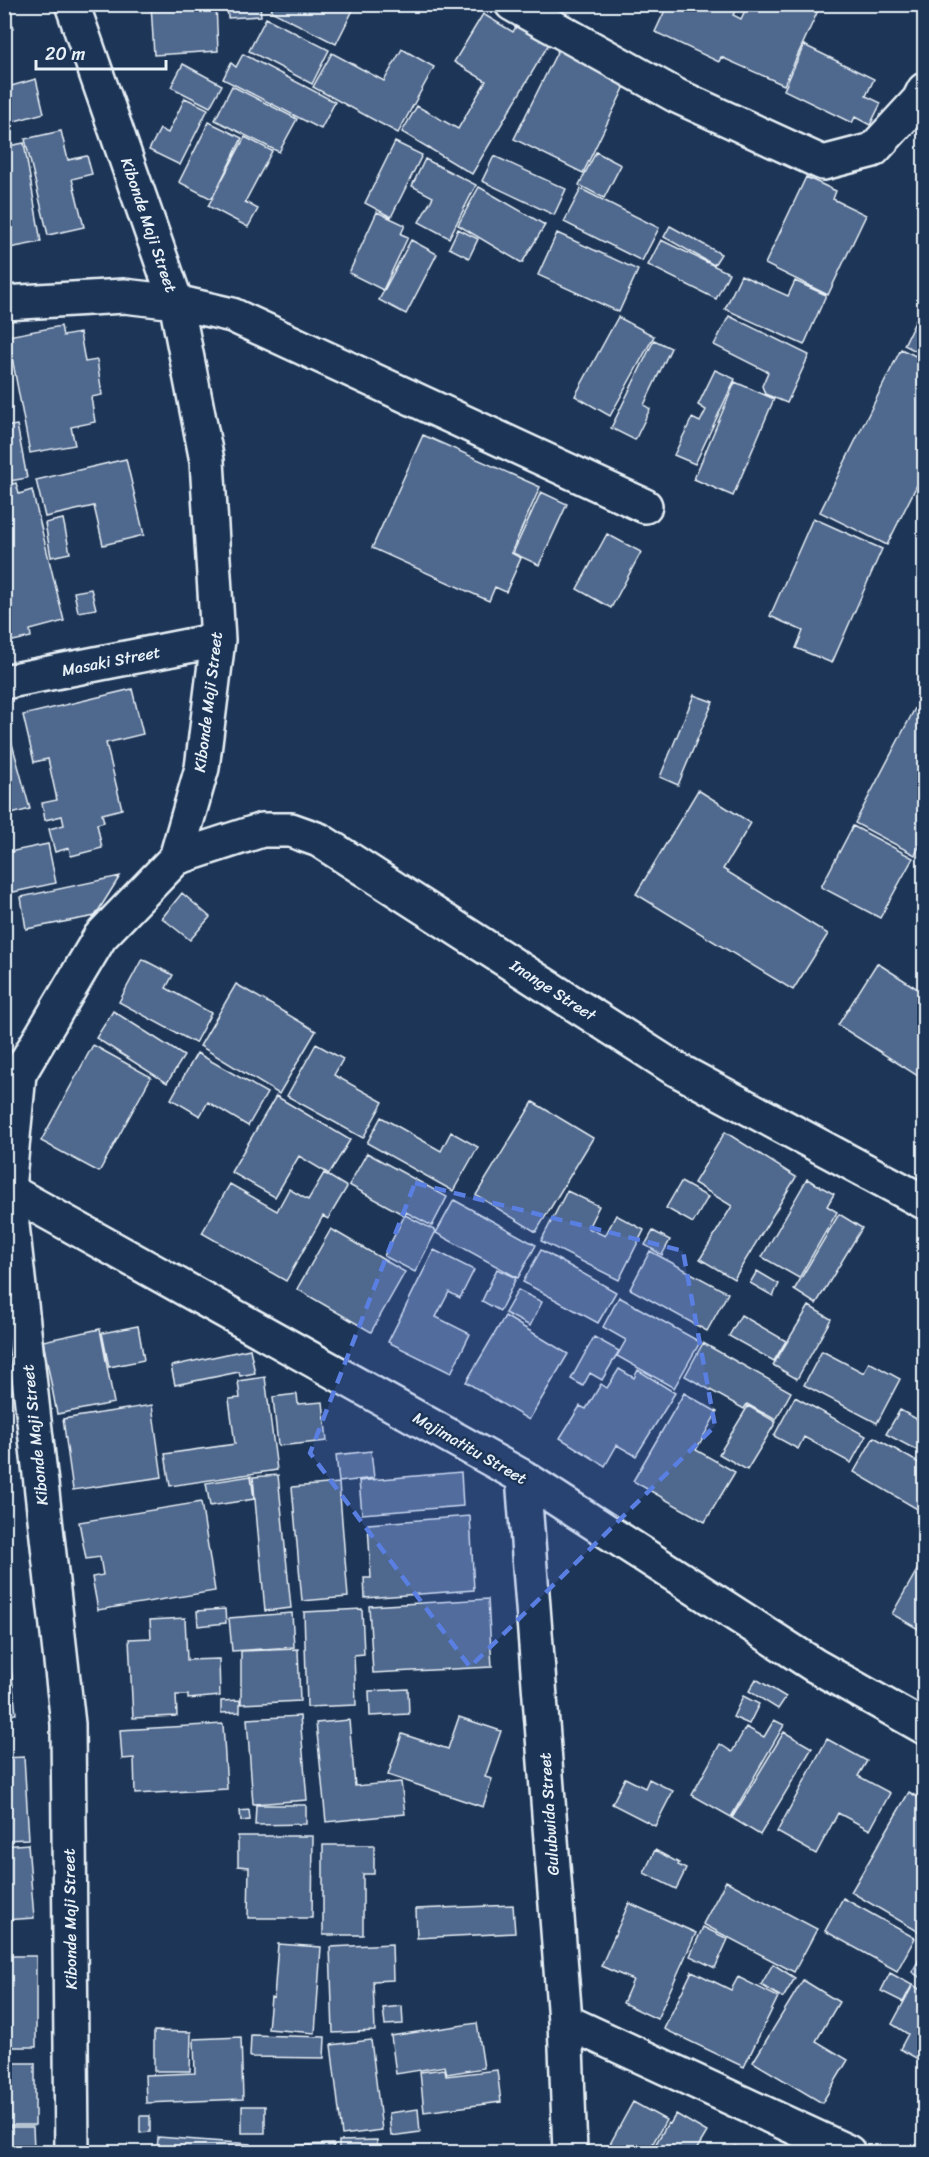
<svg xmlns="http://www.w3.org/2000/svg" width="929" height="2157" font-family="Sriracha,sans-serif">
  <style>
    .building { fill: #4f678d; stroke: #e8f1f8; stroke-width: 1.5 }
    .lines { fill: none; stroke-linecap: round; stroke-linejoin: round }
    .minor-casing { stroke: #e8f1f8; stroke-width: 38 }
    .minor { stroke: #1d3557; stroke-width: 33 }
    .marked { fill: #5a7fe2; fill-opacity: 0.2; stroke: #5a7fe2; stroke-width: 4.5; stroke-dasharray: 12 8; stroke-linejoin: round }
    .labels { text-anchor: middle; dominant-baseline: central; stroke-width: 5; stroke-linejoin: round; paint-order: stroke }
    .street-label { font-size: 16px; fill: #e8f1f8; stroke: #1d3557 }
  </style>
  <rect width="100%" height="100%" fill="#1d3557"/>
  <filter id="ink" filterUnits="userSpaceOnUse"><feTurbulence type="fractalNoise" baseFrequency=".0167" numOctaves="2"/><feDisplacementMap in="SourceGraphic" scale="12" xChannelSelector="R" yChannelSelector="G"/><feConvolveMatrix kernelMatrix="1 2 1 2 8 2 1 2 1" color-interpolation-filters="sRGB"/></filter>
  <g filter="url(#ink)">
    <path class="building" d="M4 4H8L13 28 4 29Z
      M151 4H216L218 51 154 55Z
      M227 4H260L261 16 228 18Z
      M274 4H356L336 44 271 11Z
      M668 4H738L733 15 741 19 748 4H821L784 85 721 57 719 62 655 32Z
      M483 14 513 32 518 23 550 42 472 174 402 132 417 106 458 129 486 81 454 62Z
      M266 18 329 50 312 84 249 51Z
      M804 45 874 79 866 96 881 103 870 125 855 117 852 123 784 90Z
      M559 48 627 82 583 173 514 139Z
      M402 49 434 67 398 133 313 87 332 53 384 81Z
      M243 54 335 102 321 129 223 79 231 63 236 67Z
      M183 64 222 85 210 107 171 87Z
      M36 79 44 113 4 124V88Z
      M232 86 297 119 279 152 215 120Z
      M185 98 208 109 180 165 149 150 160 129 168 133Z
      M209 122 242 138 212 199 179 182Z
      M61 131 68 160 87 156 92 174 72 179 84 227 48 235 25 139Z
      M245 137 272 151 245 202 258 209 248 227 208 206Z
      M395 142 422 155 391 217 365 203Z
      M24 143 41 242 4 249V147Z
      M596 152 621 165 604 198 579 185Z
      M494 156 566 189 554 215 482 181Z
      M425 159 476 185 449 238 419 222 433 197 412 186Z
      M806 177 836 191 833 199 866 215 828 295 765 264Z
      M479 187 545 225 522 263 458 225Z
      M581 189 659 228 642 261 564 222Z
      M377 212 405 225 401 234 408 237 383 290 349 273Z
      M670 226 721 254 714 265 664 237Z
      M458 229 478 239 469 258 449 248Z
      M557 233 638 270 619 312 538 275Z
      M411 240 437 254 406 314 379 300Z
      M661 240 729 273 716 299 648 265Z
      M741 275 788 296 795 281 826 295 804 345 725 309Z
      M924 303V355L904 345Z
      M729 316 809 355 787 403 765 394 762 386 768 372 714 345Z
      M618 317 654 336 610 416 575 396Z
      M61 326 63 336 80 333 85 362 97 360 102 395 91 397 95 422 71 427 75 445 30 453 8 336Z
      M654 340 671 348 644 405 650 409 635 440 611 428Z
      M901 349 924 360V471L887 545 820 512Z
      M715 370 735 379 695 464 674 455 692 418 700 422 706 410 698 405Z
      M735 382 774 399 733 496 694 479Z
      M17 425 27 478 4 482V427Z
      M423 435 540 487 511 553 521 558 506 592 495 587 489 601 372 548Z
      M126 459 144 535 103 545 94 506 45 517 36 480Z
      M16 483 19 494 32 490 64 621 30 630 31 637 4 643V486Z
      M541 492 567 504 539 565 513 553Z
      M813 518 882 549 832 663 796 648 803 631 770 616Z
      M63 519 70 553 51 557 45 523Z
      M607 534 641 552 611 608 577 589Z
      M91 589 96 609 78 612 74 592Z
      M132 689 143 734 106 743 122 809 102 814 104 822 97 824 102 848 71 856 69 848 55 852 49 829 64 825 62 816 45 820 42 803 57 800 48 759 34 762 23 715Z
      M924 691V836L915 855 855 823Z
      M694 695 713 702 678 785 660 777Z
      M11 740 30 809 4 816V742Z
      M698 790 751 823 723 869 828 934 793 990 636 894Z
      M853 826 913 858 880 918 821 887Z
      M48 844 56 883 4 894V853Z
      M120 876 95 916 26 929 21 897Z
      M182 893 210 917 190 940 162 918Z
      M4 952 11 986 4 987Z
      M142 959 173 975 166 988 211 1013 195 1043 119 1002Z
      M877 963 924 993V1080L838 1025Z
      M236 984 316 1031 279 1094 200 1046Z
      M113 1011 184 1056 167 1083 96 1038Z
      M316 1044 343 1059 334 1075 383 1102 363 1138 287 1096Z
      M93 1045 151 1077 99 1172 41 1141Z
      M197 1053 267 1093 248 1126 208 1102 200 1116 171 1099Z
      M276 1096 350 1140 329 1174 299 1156 275 1197 231 1172Z
      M533 1102 593 1138 536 1232 476 1195Z
      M381 1117 441 1151 451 1132 478 1147 453 1191 367 1143Z
      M725 1132 796 1177 734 1279 700 1259 732 1206 694 1183Z
      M367 1153 447 1197 432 1226 406 1212 404 1215 349 1185Z
      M324 1173 347 1187 328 1219 323 1216 286 1281 202 1233 230 1184 277 1211 289 1189 308 1200Z
      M807 1179 834 1194 827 1206 837 1212 799 1278 762 1257Z
      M681 1182 708 1197 693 1223 666 1208Z
      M567 1191 599 1206 588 1228 605 1236 616 1215 644 1230 619 1280 541 1241Z
      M454 1200 536 1245 518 1278 436 1233Z
      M839 1214 862 1228 816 1304 794 1290Z
      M405 1215 436 1231 415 1272 384 1256Z
      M331 1229 405 1272 371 1332 297 1289Z
      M653 1231 670 1240 662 1255 645 1245Z
      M434 1250 474 1270 460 1298 449 1292 436 1317 470 1334 451 1373 388 1342Z
      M541 1250 616 1292 598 1323 523 1282Z
      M650 1251 728 1293 707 1331 630 1289Z
      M497 1269 516 1278 500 1311 482 1301Z
      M757 1271 779 1284 773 1296 750 1283Z
      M518 1290 542 1302 530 1326 505 1313Z
      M619 1297 700 1342 674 1388 617 1356 626 1340 603 1327Z
      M809 1306 831 1319 797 1379 773 1365Z
      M741 1315 786 1341 774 1361 729 1336Z
      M505 1316 568 1354 529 1420 466 1382Z
      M138 1326 144 1360 109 1367 102 1333Z
      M100 1329 114 1403 57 1414 43 1341Z
      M594 1337 619 1351 602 1380 590 1373 583 1386 571 1379Z
      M703 1343 791 1392 776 1420 747 1404 744 1409 685 1376Z
      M250 1349 255 1373 240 1376 239 1372 175 1385 171 1366Z
      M822 1351 864 1373 869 1362 900 1379 877 1423 804 1385Z
      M619 1369 634 1378 638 1370 675 1393 636 1456 617 1445 605 1466 560 1438 580 1406 586 1409 601 1384 607 1388Z
      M265 1377 277 1470 170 1486 165 1454 235 1444 229 1399 240 1398 238 1381Z
      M684 1393 717 1412 696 1450 735 1472 705 1522 633 1481Z
      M297 1394 298 1404 323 1402 327 1441 278 1446 273 1397Z
      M795 1397 866 1436 851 1463 804 1437 798 1449 774 1436Z
      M152 1405 162 1477 73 1490 63 1419Z
      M748 1406 776 1422 747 1470 719 1454Z
      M900 1410 924 1423V1454L886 1434Z
      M874 1437 924 1466V1513L854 1472Z
      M371 1451 374 1478 339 1482 336 1455Z
      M461 1472 463 1506 362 1514 359 1481Z
      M278 1475 291 1608 265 1611 253 1477Z
      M251 1476 254 1499 210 1506 206 1483Z
      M339 1483 348 1597 302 1601 292 1487Z
      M201 1502 215 1591 98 1610 92 1577 103 1575 100 1557 86 1559 79 1522Z
      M470 1516 474 1590 365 1598 364 1578H371L368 1524Z
      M924 1558V1623L920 1630 892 1614Z
      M488 1599 492 1667 373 1673 369 1606Z
      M225 1609 226 1623 198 1626 197 1611Z
      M362 1609 364 1654 354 1655 356 1705 307 1707 304 1612Z
      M292 1613 294 1647 232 1651 229 1618Z
      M185 1618 187 1660 219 1659 220 1696 188 1699V1695H176L177 1716 133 1718 129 1639 151 1638 150 1620Z
      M4 1649H9L16 1714 4 1716Z
      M298 1649 300 1701 241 1704V1651Z
      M756 1679 786 1697 778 1709 749 1691Z
      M408 1689 409 1714 370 1716 369 1691Z
      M743 1696 759 1704 749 1724 733 1717Z
      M240 1700V1712L221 1713V1701Z
      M300 1716 307 1800 253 1804 247 1719Z
      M459 1717 501 1731 485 1777 492 1779 483 1807 388 1775 402 1734 448 1749Z
      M349 1720 355 1786 401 1782 405 1814 326 1822 316 1723Z
      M774 1720 784 1725 731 1817 692 1795 720 1744 732 1752 746 1727 764 1737Z
      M223 1724 227 1789 135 1794 134 1758 122 1759 120 1730Z
      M784 1732 812 1748 760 1835 732 1818Z
      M827 1739 867 1761 858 1776 890 1793 870 1830 838 1813 816 1854 777 1832Z
      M24 1757 29 1839 4 1840V1758Z
      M625 1778 645 1788 649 1779 673 1791 655 1826 612 1804Z
      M909 1792 924 1801V1923L919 1932 851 1892Z
      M256 1805H306V1824L255 1825Z
      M249 1810 250 1820 241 1821 240 1811Z
      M238 1836H313L312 1918H248L249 1867 238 1866Z
      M28 1844 34 1918 4 1920V1846Z
      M323 1845H374V1874H363V1935H323Z
      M655 1850 679 1863 678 1865 686 1869 676 1889 644 1873Z
      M726 1881 817 1929 794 1972 703 1924Z
      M843 1898 915 1938 897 1971 825 1931Z
      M629 1903 696 1933 657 2019 623 2003 633 1980 601 1966Z
      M513 1905 515 1933 417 1938 416 1909Z
      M703 1927 728 1939 715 1968 690 1956Z
      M278 1944 321 1947 315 2033 268 2029 271 1997 274 1998Z
      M392 1944 393 1980 373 1981 375 2031 333 2033 330 1947Z
      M924 1951V1980L912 1972Z
      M4 1956H36V2047H4Z
      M773 1964 795 1978 783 1998 761 1985Z
      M692 1971 731 1990 738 1977 778 1997 744 2067 664 2029Z
      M890 1973 912 1985 903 2002 881 1991Z
      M803 1980 839 2002 816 2041 848 2060 822 2103 753 2062Z
      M913 1985 924 1992 923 2062 900 2049 908 2034 892 2024Z
      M402 2006 403 2024 385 2025 383 2008Z
      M477 2023 484 2068 447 2074 445 2066 396 2074 391 2036Z
      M154 2031 191 2032 190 2071H154Z
      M251 2035 325 2037 324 2058 250 2057Z
      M241 2037 243 2099 146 2103 145 2075 195 2073 194 2039Z
      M371 2040 382 2130 342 2135 331 2045Z
      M4 2063H35V2125H4Z
      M445 2069 446 2076 497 2070 501 2102 424 2112 420 2072Z
      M633 2102 666 2120 648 2152H616L618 2149 610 2144Z
      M242 2106H265V2133H242Z
      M418 2109 420 2132 391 2136 389 2113Z
      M676 2114 707 2132 695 2152H651L668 2123 670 2124Z
      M140 2116H150V2132L140 2133Z
      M5 2127H33L34 2148 5 2149Z
      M158 2137 250 2144 249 2152H157Z
      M377 2140V2152H339V2141Z
      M333 2144V2152H298V2145Z
      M735 2146 747 2152H731Z
      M264 2149 283 2150 282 2152H264Z"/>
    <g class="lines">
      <g class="minor-casing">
        <path id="minor" d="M72 4 176 302 207 461 218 640 202 768 176 858 100 937 19 1074 8 1189 68 1724 72 2152
          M512 4 677 96 823 163 873 150 919 100 924 90
          M4 303 124 296 176 302 232 315 645 506
          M4 682 218 640
          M176 858 262 830H291L319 840 674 1068 924 1202
          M4 1188 523 1477 814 1665 924 1727
          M523 1477 565 2021 570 2152
          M565 2021 848 2152"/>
      </g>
      <use href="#minor" class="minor"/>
    </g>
  </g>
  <path class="marked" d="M415 1183 683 1251 715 1426 470 1667 310 1453Z"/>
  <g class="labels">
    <g class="street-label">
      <text transform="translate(149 225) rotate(71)">Kibonde Maji Street</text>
      <text transform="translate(111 661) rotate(-11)">Masaki Street</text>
      <text transform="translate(208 702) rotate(-83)">Kibonde Maji Street</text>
      <text transform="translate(553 990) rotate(33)">Inange Street</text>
      <text transform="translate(35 1435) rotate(-96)">Kibonde Maji Street</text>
      <text transform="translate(470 1448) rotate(30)">Majimatitu Street</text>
      <text transform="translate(549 1814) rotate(-94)">Gulubwida Street</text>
      <text transform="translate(70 1919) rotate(-91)">Kibonde Maji Street</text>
    </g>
  </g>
  <rect width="929" height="2157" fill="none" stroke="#1d3557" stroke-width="24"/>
  <rect x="12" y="12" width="905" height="2133" fill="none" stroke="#e8f1f8" stroke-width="2" filter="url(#ink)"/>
  <path d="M36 60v9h130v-9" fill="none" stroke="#e8f1f8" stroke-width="3"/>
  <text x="45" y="60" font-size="18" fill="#e8f1f8" stroke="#1d3557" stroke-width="4.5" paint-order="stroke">20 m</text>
</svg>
